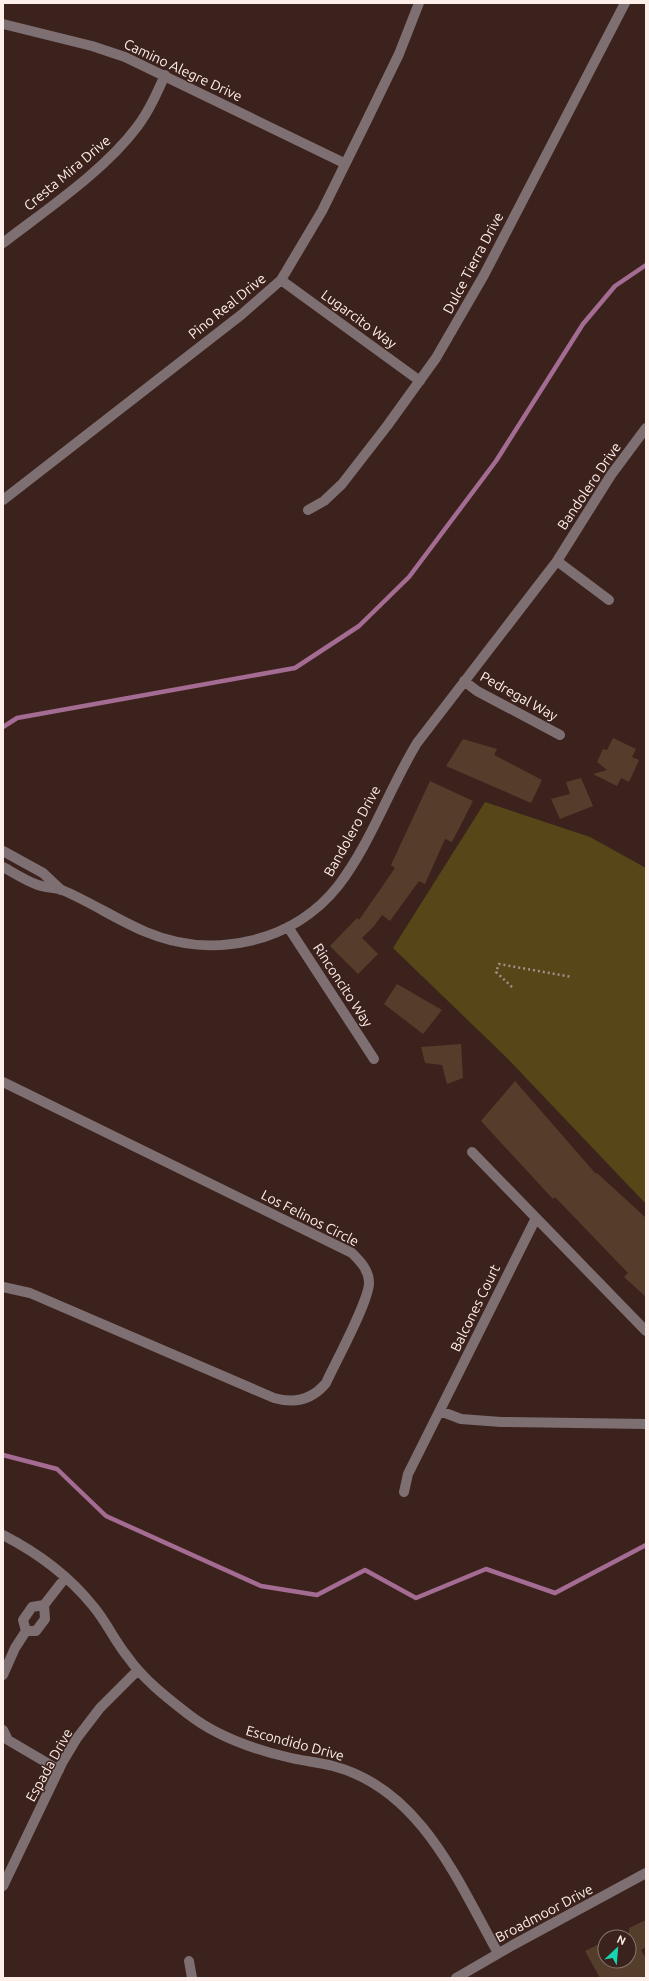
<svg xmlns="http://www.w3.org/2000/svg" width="649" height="1981" font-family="Ubuntu,sans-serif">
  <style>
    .green { fill: #564618 }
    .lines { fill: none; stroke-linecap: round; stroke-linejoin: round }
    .stream { stroke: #a46b93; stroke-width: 4.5 }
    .building { fill: #543e2b }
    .path { stroke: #a38e8a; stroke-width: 2.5; stroke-dasharray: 2 3; stroke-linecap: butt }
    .minor { stroke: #7e6f72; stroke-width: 10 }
    .labels { text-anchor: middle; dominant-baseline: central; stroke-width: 3; stroke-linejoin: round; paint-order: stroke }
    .street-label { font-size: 14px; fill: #feefeb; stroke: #3c221c }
  </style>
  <rect width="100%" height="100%" fill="#3c221c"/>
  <path class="green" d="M485 802 590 837 646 868V1204L506 1057 393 948Z"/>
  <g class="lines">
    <path class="stream" d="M3 727 17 718 295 668 359 626 409 577 496 461 583 324 615 286 646 265
      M3 1455 57 1469 106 1516 261 1586 317 1595 365 1570 416 1598 486 1569 555 1593 646 1545"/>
  </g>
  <path class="building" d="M613 738 636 749 632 757 639 760 629 782 621 778 617 786 593 774 607 770 597 762 603 749 607 750Z
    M463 739 497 749 494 755 542 780 531 803 446 766Z
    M581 778 593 806 560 819 551 799 570 794 566 782Z
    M430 781 473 801 452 842 445 839 425 884 419 881 390 921 382 915 374 926 362 938 378 954 358 974 330 946 357 918 359 920 395 868 391 865Z
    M397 984 442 1010 423 1034 384 1004Z
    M461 1044 463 1078 447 1084 442 1065 425 1063 421 1047Z
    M515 1081 596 1174 597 1173 646 1218V1297L624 1277 628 1273 555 1197 553 1199 481 1121Z
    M646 1920V1947L641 1950 646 1959V1978H600L585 1951 605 1941V1961H629V1928Z"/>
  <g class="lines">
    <path class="path" d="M512 987 496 972 499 964 572 977"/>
    <path class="minor" d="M3 24 92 46 125 57 344 163
      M3 243C47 209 104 171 137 127 149 111 157 93 165 75
      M281 280 420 381
      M3 500 241 315 281 280 322 211 366 122 399 54 419 3
      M308 510 324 501 342 484 387 426 436 358 484 275 625 3
      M557 561 609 600
      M464 681 477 691 560 735
      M3 851 43 873 61 890
      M3 867C14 873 26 881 38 885 46 888 54 887 62 890 91 902 117 920 146 932 212 960 293 943 338 886 371 843 389 789 417 743L557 561 611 475 646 428
      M288 927 374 1059
      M3 1082 352 1253C360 1261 368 1269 369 1281 371 1298 335 1363 326 1383 312 1400 295 1404 274 1398L30 1293 3 1287
      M472 1152 646 1331
      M440 1411 461 1419 501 1422 646 1424
      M404 1492 408 1474 536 1218
      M3 1535C36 1552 69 1576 93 1606 106 1621 114 1640 127 1656 143 1679 166 1697 188 1714 216 1736 253 1749 287 1757 302 1761 318 1762 333 1766 421 1789 458 1882 498 1953
      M44 1605 45 1619 36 1631H26L23 1620 32 1607Z
      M44 1605 65 1578
      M3 1675 15 1648 26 1631
      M3 1730 8 1740 59 1770
      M3 1886 62 1763 77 1738 100 1708 138 1670
      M189 1961 192 1978
      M456 1978 513 1945 646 1873"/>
  </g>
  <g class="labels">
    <g class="street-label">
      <text transform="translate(183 70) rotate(25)">Camino Alegre Drive</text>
      <text transform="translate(67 173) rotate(-40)">Cresta Mira Drive</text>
      <text transform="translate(473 263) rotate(-62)">Dulce Tierra Drive</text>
      <text transform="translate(227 306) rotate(-39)">Pino Real Drive</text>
      <text transform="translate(359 319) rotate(36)">Lugarcito Way</text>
      <text transform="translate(589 486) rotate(-56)">Bandolero Drive</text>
      <text transform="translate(519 696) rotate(29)">Pedregal Way</text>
      <text transform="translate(352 831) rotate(-61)">Bandolero Drive</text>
      <text transform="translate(343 985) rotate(57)">Rinconcito Way</text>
      <text transform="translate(310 1218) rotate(27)">Los Felinos Circle</text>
      <text transform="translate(475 1308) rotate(-64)">Balcones Court</text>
      <text transform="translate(295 1743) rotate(15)">Escondido Drive</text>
      <text transform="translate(49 1765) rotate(-61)">Espada Drive</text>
      <text transform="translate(544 1913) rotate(-28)">Broadmoor Drive</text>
    </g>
  </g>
  <rect width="649" height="1981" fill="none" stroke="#feefeb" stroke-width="8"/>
  <g transform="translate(617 1949) rotate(26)"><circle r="19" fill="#3c221c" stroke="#8a746f"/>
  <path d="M0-3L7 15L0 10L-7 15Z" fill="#15d5b3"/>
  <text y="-6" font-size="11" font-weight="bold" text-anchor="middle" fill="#feefeb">N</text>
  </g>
</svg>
